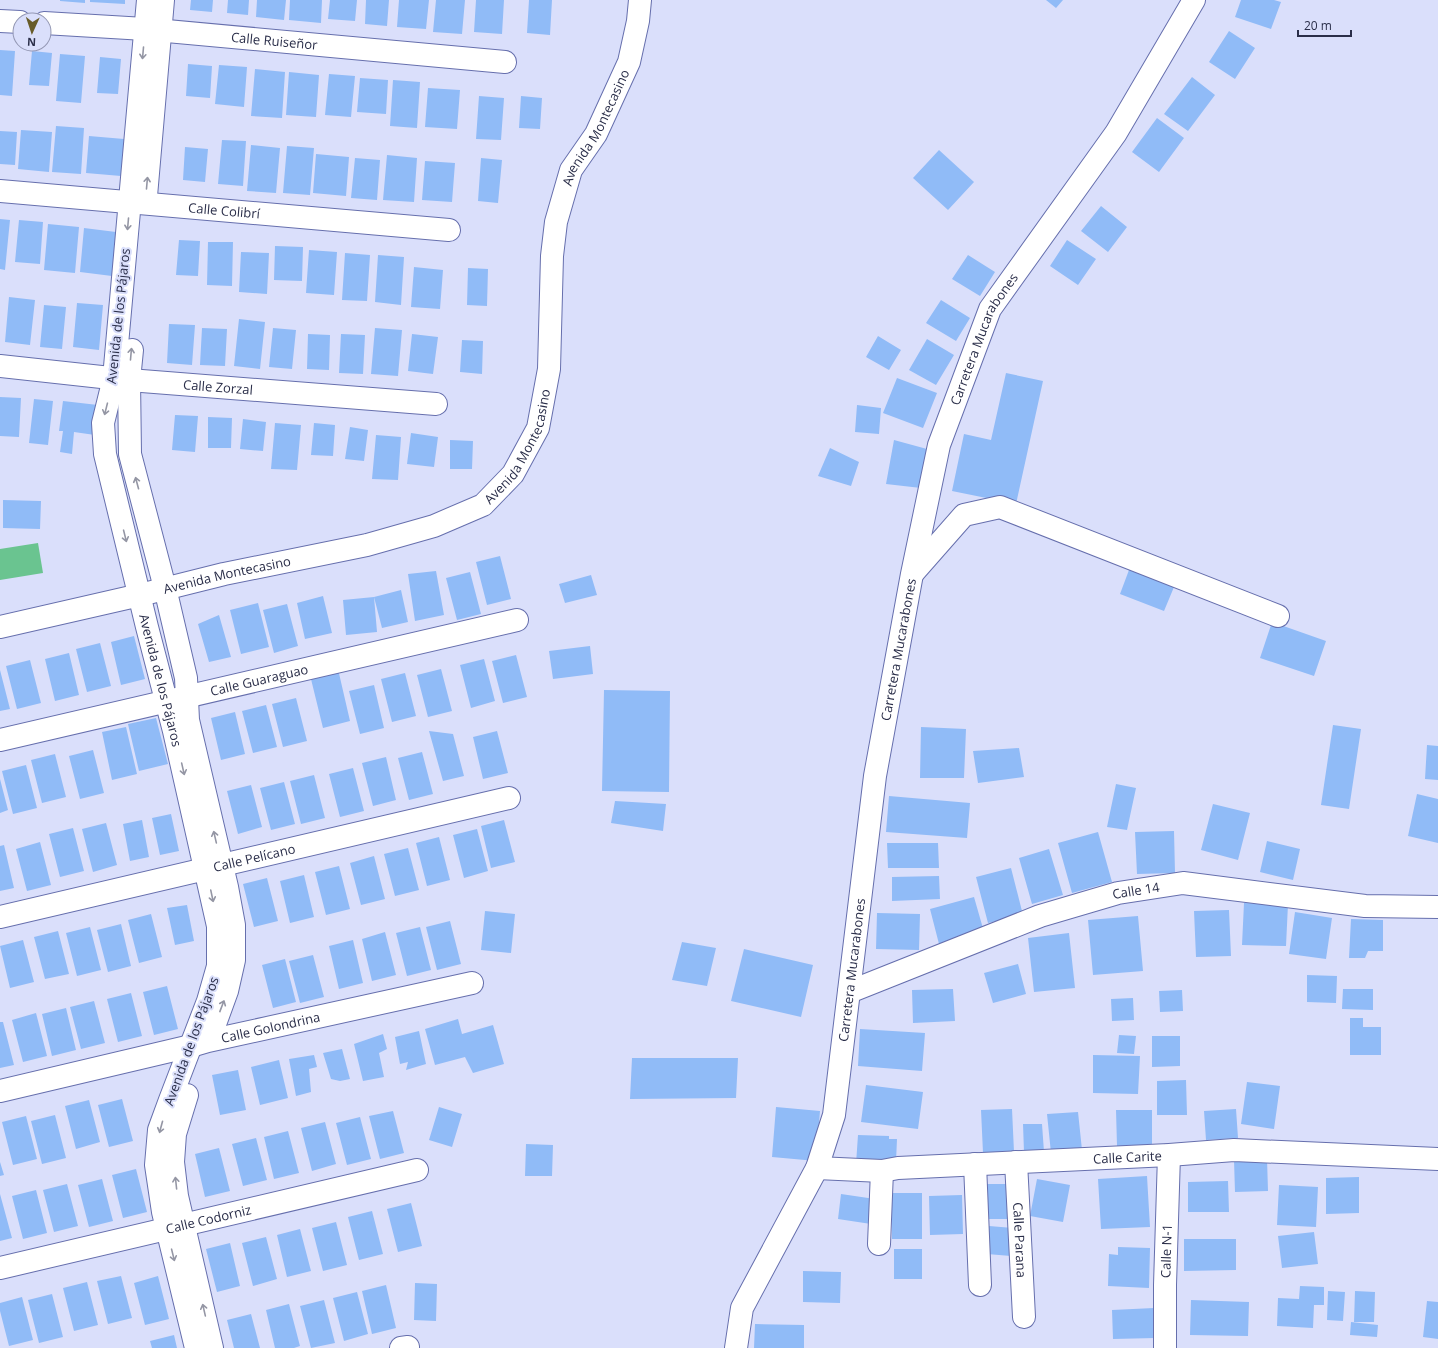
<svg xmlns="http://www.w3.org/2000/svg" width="1438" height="1348" font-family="'Open Sans',sans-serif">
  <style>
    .green { fill: #6ac490 }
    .building { fill: #90bbf7 }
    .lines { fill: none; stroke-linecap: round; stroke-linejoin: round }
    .minor-casing { stroke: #666fad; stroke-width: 24 }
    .minor { stroke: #fff; stroke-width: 22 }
    .oneway { stroke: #9496a4 }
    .labels { text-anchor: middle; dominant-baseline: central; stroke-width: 4; stroke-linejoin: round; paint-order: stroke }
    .street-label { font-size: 13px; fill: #2a2e49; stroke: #dadffb }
  </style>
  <rect width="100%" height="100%" fill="#dadffb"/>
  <path class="green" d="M38 543 43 573 0 580V549Z"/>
  <path class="building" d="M60 0H85V3L60 1Z
    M90 0H125V4L90 2Z
    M191 0H213L212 12 190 10Z
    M228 0H249L248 15 227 13Z
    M257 0H286L284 20 256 17Z
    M290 0H322L321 23 289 20Z
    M330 0H357L355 21 328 19Z
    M366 0H389L387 26 365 24Z
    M399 0H429L426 29 397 27Z
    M436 0H465L462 34 433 32Z
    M476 0H504L502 34 474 32Z
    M529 0H552L550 35 527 33Z
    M1046 0H1063L1056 8Z
    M1241 0H1274L1281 2 1271 29 1235 17Z
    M1229 31 1255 48 1235 79 1209 62Z
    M0 50 15 51 12 96 0 95Z
    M32 51 52 53 49 86 29 85Z
    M60 54 85 56 81 103 56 101Z
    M100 57 121 59 118 94 97 93Z
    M188 64 212 66 210 98 186 96Z
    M219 65 247 67 244 107 215 104Z
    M255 69 285 72 282 118 251 116Z
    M289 72 319 75 316 117 286 115Z
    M329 74 355 76 351 117 325 115Z
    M1192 77 1215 95 1188 131 1164 114Z
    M360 78 388 80 386 114 357 112Z
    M393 80 420 82 417 128 390 126Z
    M428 88 460 90 457 129 425 127Z
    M479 96 504 98 501 140 476 139Z
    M521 96 542 98 540 129 519 128Z
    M1157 118 1184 138 1159 172 1132 152Z
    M56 126 84 128 81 174 52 172Z
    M21 130 52 132 49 172 18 169Z
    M0 131 17 132 15 165 0 164Z
    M89 136 124 139 121 176 86 173Z
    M222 140 246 141 243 186 218 184Z
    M251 145 280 148 276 193 247 191Z
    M287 146 314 148 310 195 283 193Z
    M185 147 208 149 205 182 183 180Z
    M939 150 974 182 948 210 913 178Z
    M316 154 349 157 346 196 313 193Z
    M387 155 417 158 414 202 383 200Z
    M355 158 380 160 377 200 351 198Z
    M481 158 502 160 498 203 478 201Z
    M425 161 455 163 452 202 422 200Z
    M1101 206 1127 227 1108 252 1081 231Z
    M0 219 10 220 5 270 0 269Z
    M19 220 43 222 40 264 15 262Z
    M48 224 79 227 75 273 44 270Z
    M84 228 116 232 112 276 80 272Z
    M179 240 200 241 198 276 176 275Z
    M1067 240 1096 259 1078 285 1050 266Z
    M208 242H233L232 286 207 285Z
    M275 246 303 247 302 281 274 280Z
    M309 250 337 252 334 295 306 293Z
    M241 252 269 253 267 294 239 292Z
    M345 253 370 255 367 301 342 300Z
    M378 255 404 257 401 305 375 302Z
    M968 255 995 272 980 296 952 279Z
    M414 267 443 270 440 309 411 307Z
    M468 268 488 269 487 306 467 305Z
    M9 297 35 300 30 345 5 342Z
    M941 300 970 318 956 341 926 323Z
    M77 303 103 305 99 350 73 347Z
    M44 305 66 307 62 349 40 347Z
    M239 319 265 322 260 369 234 366Z
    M169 324 195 325 192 365 167 363Z
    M202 328 227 329 225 366 200 365Z
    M273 328 296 330 292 369 269 367Z
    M375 328 402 330 398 376 371 374Z
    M308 334 330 335 329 370 307 369Z
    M341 334 365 335 363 374 339 373Z
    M412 334 438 337 433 374 408 371Z
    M878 336 901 350 889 370 866 357Z
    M927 339 954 355 936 385 909 370Z
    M462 340 483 341 482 374 460 372Z
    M1006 373 1043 381 1016 504 952 491 964 434 991 440Z
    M897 378 937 393 923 428 883 413Z
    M0 397 21 398 19 437 0 436Z
    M34 399 53 401 48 445 29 443Z
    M63 401 98 405 95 435 74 432 72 454 60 452 63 431H59Z
    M857 405 881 408 879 434 855 432Z
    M175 415 198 416 195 452 172 450Z
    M208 417 232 418 231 448H208Z
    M243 419 266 422 263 451 240 449Z
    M275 423 301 425 297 470 271 469Z
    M314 423 335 425 333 456 311 455Z
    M350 427 368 430 364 461 345 459Z
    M411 433 438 437 434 467 407 464Z
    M376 435 401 437 398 480 372 479Z
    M450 440 473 441 472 469H450Z
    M894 440 927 449 921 488 886 484Z
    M830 448 859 462 851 486 818 476Z
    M3 500 41 501 40 529 3 528Z
    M500 556 511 599 487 605 476 562Z
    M1129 570 1174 587 1164 611 1120 594Z
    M436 571 444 615 415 621 408 574Z
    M470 572 481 614 457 620 446 578Z
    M591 575 597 595 565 603 559 584Z
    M401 590 408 622 382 628 374 597Z
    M323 596 332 633 305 639 297 603Z
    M374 597 377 632 346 635 343 600Z
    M258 603 269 647 241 654 230 610Z
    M287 604 298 646 274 653 263 610Z
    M219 615 231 657 209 662 198 624Z
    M1272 622 1326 641 1314 676 1260 658Z
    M134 636 145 679 121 685 111 642Z
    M100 643 111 686 87 692 76 649Z
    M590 646 593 674 553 679 549 651Z
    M69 653 79 695 55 701 45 659Z
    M516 655 527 697 503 703 492 661Z
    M484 659 495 701 471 708 460 665Z
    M30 660 41 703 17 709 6 666Z
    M338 669 350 721 323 728 310 675Z
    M441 669 452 711 428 717 417 675Z
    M0 670 10 709 0 711Z
    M405 673 416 716 392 722 381 679Z
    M374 685 384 728 360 734 349 691Z
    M604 690 670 691 669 792 602 791Z
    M296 698 307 741 283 747 272 704Z
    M266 705 277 747 253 753 242 711Z
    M235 712 245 754 221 760 211 718Z
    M156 718 168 764 139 771 128 724Z
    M1333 725 1361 729 1349 809 1321 805Z
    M126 727 137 774 112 780 102 732Z
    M921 727 966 729 964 778H920Z
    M429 731 453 734 464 776 443 781Z
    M497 731 508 773 483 779 473 737Z
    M1427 745 1438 746V780L1425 779Z
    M1019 748 1024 777 978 783 973 751Z
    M93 750 104 793 80 799 69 756Z
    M422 752 433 794 409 800 398 758Z
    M55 754 66 797 42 803 31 760Z
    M386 757 396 800 373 806 362 763Z
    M26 765 37 808 13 814 2 771Z
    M353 768 364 811 340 817 329 774Z
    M314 775 325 818 301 824 290 781Z
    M0 779 8 810 0 813Z
    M284 782 295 824 271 830 260 788Z
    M1116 784 1136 788 1127 830 1107 827Z
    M251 785 262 827 238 834 227 791Z
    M1417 794 1438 799V843L1408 836Z
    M889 796 970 803 967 838 886 832Z
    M615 801 666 804 663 831 611 823Z
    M1213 804 1250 813 1238 860 1201 850Z
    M171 814 179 851 160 855 152 818Z
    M142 820 149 857 130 861 123 824Z
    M504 820 515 862 491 868 481 826Z
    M106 823 117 865 93 872 82 829Z
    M73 828 84 871 60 877 49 834Z
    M477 829 488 871 464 878 453 835Z
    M1174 831 1175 873 1137 874 1135 832Z
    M1098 832 1112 882 1072 893 1058 843Z
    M439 837 450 880 427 886 416 843Z
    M1267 841 1300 849 1293 880 1260 872Z
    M40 842 51 885 27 891 16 849Z
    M887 843H938L939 868H888Z
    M4 845 14 888 0 891V846Z
    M408 848 419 890 395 896 384 854Z
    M1049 849 1063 895 1032 904 1019 858Z
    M374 856 385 899 361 905 350 863Z
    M339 866 350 909 326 915 315 872Z
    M1011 868 1023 915 988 923 976 877Z
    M304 875 314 917 290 923 280 881Z
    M939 876 940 899 892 901V877Z
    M267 878 278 921 254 927 243 884Z
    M974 897 984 932 939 944 930 909Z
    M1244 903 1288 904 1286 946 1242 945Z
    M187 905 194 941 175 945 167 908Z
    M1229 910 1231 956 1196 957 1194 911Z
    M485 911 515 914 511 953 481 950Z
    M1295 912 1332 918 1326 959 1289 954Z
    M877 913 920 914 919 950 876 949Z
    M151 914 162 957 139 963 128 920Z
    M1138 916 1143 971 1093 975 1088 920Z
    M1351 919 1383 920V951H1368L1365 958H1349Z
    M450 921 461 964 437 970 426 927Z
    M121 924 131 966 108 972 97 930Z
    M90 927 101 970 77 976 66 933Z
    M420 927 431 970 407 976 396 933Z
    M58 931 69 974 45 979 34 937Z
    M385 932 396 975 372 981 362 939Z
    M1069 933 1075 988 1034 992 1028 938Z
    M23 940 34 982 10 988 0 946Z
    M353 940 363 983 339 989 329 946Z
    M682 942 716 948 707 986 672 980Z
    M744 949 813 965 801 1017 731 1001Z
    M313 955 324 997 300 1003 289 961Z
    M285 959 296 1002 273 1008 262 965Z
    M1018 964 1026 994 993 1003 984 973Z
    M1307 975 1337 976 1336 1003 1307 1002Z
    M167 986 178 1029 154 1035 143 992Z
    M953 989 955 1021 913 1023 912 990Z
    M1343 989H1373V1010L1342 1009Z
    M1182 990 1183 1011 1160 1012 1159 991Z
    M131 993 142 1036 118 1042 107 999Z
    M1133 998 1134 1020 1112 1021 1111 999Z
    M94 1001 105 1043 81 1049 70 1007Z
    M66 1008 76 1050 52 1056 42 1014Z
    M36 1013 47 1056 23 1062 12 1020Z
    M1350 1018H1363V1027H1381V1055H1350Z
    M458 1019 462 1034 493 1025 504 1064 473 1073 465 1057 435 1065 425 1029Z
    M0 1022H3L14 1065 0 1068Z
    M860 1029 925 1033 922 1071 858 1066Z
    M419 1031 426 1064 406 1070 408 1062 400 1064 395 1037Z
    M383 1034 387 1049 379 1053 384 1077 363 1081 354 1044Z
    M1119 1035 1136 1036 1134 1054 1117 1053Z
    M1152 1036H1180V1066L1152 1067Z
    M342 1049 350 1079 340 1081 331 1079 323 1053Z
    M314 1055 317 1067 309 1069 311 1092 296 1096 289 1059Z
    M1093 1055 1140 1056 1138 1094 1093 1093Z
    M632 1058H738L736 1098 630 1099Z
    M279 1060 288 1098 260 1105 251 1067Z
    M238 1070 246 1110 220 1115 212 1075Z
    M1186 1080 1187 1115H1157V1081Z
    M1247 1082 1280 1086 1274 1129 1241 1124Z
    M866 1085 923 1092 918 1129 861 1122Z
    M122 1099 133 1141 109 1147 98 1105Z
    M89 1100 100 1142 76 1149 65 1106Z
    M439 1107 462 1114 452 1147 429 1140Z
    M776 1107 820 1111 816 1161 772 1157Z
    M1012 1109 1014 1152 983 1153 981 1110Z
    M1236 1109 1238 1138 1206 1140 1204 1111Z
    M1116 1110H1152V1146H1117Z
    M393 1111 404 1153 380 1159 369 1116Z
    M1078 1112 1082 1150 1051 1153 1047 1114Z
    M55 1115 66 1158 42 1164 31 1121Z
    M26 1116 37 1159 13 1165 2 1122Z
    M360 1117 371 1159 347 1165 336 1123Z
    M325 1122 336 1164 312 1171 301 1128Z
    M1023 1124H1042L1044 1152H1024Z
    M288 1131 299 1173 274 1179 264 1137Z
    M858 1135 889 1136V1139H897L896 1162 856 1164Z
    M256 1138 267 1180 243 1186 232 1144Z
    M526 1144 553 1145 552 1176H525Z
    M219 1148 230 1191 205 1197 195 1154Z
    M1267 1158 1268 1191 1235 1192 1234 1160Z
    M0 1162 4 1175 0 1176Z
    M136 1169 147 1212 123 1218 112 1175Z
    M1147 1176 1150 1227 1101 1229 1098 1179Z
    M1359 1177V1213L1326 1214V1178Z
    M102 1179 113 1221 89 1227 78 1185Z
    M1037 1179 1070 1185 1063 1222 1030 1216Z
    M1228 1181 1229 1212H1188V1182Z
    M67 1184 78 1226 54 1232 43 1190Z
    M986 1184H1008V1219H985Z
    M1279 1185 1318 1187 1316 1227 1277 1225Z
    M36 1190 47 1233 23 1239 12 1196Z
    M892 1193H922V1239H892Z
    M0 1194 12 1238 0 1241Z
    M841 1194 875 1199 871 1224 838 1219Z
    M962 1195 963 1234 930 1235 929 1196Z
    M411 1203 422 1246 398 1252 387 1209Z
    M372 1211 383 1254 359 1260 348 1217Z
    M336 1222 347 1265 323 1271 312 1228Z
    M989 1226 1013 1228 1011 1256 987 1254Z
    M300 1229 311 1271 287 1277 277 1235Z
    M1314 1232 1318 1264 1282 1268 1278 1236Z
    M266 1237 277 1279 253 1286 242 1243Z
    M1184 1239H1236V1270L1184 1271Z
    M230 1243 240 1286 217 1292 206 1249Z
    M1118 1247 1150 1248 1149 1288 1108 1286 1109 1254 1118 1255Z
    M894 1249H922V1279H894Z
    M803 1271 841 1272 840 1303 803 1302Z
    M121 1276 132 1318 108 1324 97 1281Z
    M158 1276 169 1319 145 1325 134 1283Z
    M87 1282 98 1325 74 1331 63 1288Z
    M415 1283 437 1284 436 1321 414 1320Z
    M386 1285 396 1328 372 1334 362 1291Z
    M1300 1286 1324 1287V1305H1314L1313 1328 1277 1326 1278 1298 1299 1299Z
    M1328 1291 1345 1292 1343 1321 1327 1320Z
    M1355 1291 1375 1292 1374 1322H1354Z
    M357 1292 368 1334 344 1341 333 1298Z
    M52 1294 63 1337 39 1343 28 1300Z
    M22 1297 33 1340 9 1346 0 1311V1303Z
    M324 1300 335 1343 311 1348 300 1306Z
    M1191 1300 1249 1302 1248 1336 1190 1335Z
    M1427 1301 1438 1302V1339L1423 1337Z
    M289 1304 300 1346 294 1348H275L266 1310Z
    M1154 1308 1155 1338 1113 1339 1112 1310Z
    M251 1314 260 1348H234L227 1320Z
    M1351 1322 1378 1325 1377 1337 1350 1335Z
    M755 1324 804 1325V1348H754Z
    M174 1335 177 1348H152L150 1341Z"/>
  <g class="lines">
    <g class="minor-casing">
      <g id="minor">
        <path id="s1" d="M148 0 114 378 103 423 105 454 147 627 174 731 218 926V966L208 1001 170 1100 159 1130 156 1165 163 1212 196 1348"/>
        <path d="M0 21 20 22"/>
        <path id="s2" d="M44 23 145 29 505 62"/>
        <path id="s3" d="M0 191 449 230"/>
        <path d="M146 196 163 0"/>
        <path d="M132 350 129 380 130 454 165 588 186 678 188 720 227 887 234 925V960L227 991 215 1024"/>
        <path id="s4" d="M0 366 129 380 436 404"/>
        <path d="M913 573 964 515 1000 507 1278 616"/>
        <path id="s5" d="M0 627 140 595 224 574 367 545 434 526 483 505 513 474 538 428 549 369 552 256 556 222 571 170 596 134 629 62 638 21 640 0"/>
        <path id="s6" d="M0 740 517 620"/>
        <path id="s7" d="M0 917 509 798"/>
        <path id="s8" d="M849 992 1040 916 1118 893 1183 883 1365 906 1438 907"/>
        <path id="s9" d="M0 1091 191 1046 208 1041 472 983"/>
        <path d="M187 1095 175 1134 173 1162 177 1196 212 1348"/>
        <path id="s10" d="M1016 1162 1024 1317"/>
        <path d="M975 1164 980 1285"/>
        <path id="s11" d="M817 1168 882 1171 898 1168 1169 1155 1234 1150 1438 1159"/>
        <path d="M879 1244 882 1171"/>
        <path id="s12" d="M0 1268 417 1170"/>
        <path d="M401 1348 408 1347"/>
        <path id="s13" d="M736 1348 742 1308 817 1168 834 1115 875 776 912 574 939 445 990 309 1116 133 1194 0"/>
        <path id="s14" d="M1165 1348V1285L1169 1155"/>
      </g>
    </g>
    <use href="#minor" class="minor"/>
  </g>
  <defs><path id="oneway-shaft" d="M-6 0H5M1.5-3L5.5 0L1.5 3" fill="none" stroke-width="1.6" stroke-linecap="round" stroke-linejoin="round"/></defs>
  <g class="oneway">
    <use href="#oneway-shaft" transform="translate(143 53) rotate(95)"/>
    <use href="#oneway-shaft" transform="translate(147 183) rotate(-85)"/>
    <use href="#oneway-shaft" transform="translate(128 224) rotate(95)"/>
    <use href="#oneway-shaft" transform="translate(131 354) rotate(-85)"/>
    <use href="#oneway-shaft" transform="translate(106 409) rotate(104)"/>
    <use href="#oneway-shaft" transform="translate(137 483) rotate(-105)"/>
    <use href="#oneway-shaft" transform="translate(125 536) rotate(76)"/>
    <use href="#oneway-shaft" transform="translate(183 769) rotate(77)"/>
    <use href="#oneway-shaft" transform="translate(215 837) rotate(-103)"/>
    <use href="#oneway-shaft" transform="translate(212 896) rotate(78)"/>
    <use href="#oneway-shaft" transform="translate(222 1006) rotate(-69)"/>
    <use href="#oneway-shaft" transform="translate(161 1127) rotate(105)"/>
    <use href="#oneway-shaft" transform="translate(176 1183) rotate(-96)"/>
    <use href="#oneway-shaft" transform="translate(173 1255) rotate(76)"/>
    <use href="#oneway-shaft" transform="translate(204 1310) rotate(-103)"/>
  </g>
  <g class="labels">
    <g class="street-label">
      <text stroke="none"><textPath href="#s2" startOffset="231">Calle Ruiseñor</textPath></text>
      <text stroke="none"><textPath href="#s5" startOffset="905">Avenida Montecasino</textPath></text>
      <text stroke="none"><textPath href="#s3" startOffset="225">Calle Colibrí</textPath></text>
      <text transform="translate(118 316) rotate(-84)">Avenida de los Pájaros</text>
      <text stroke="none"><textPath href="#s13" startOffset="1049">Carretera Mucarabones</textPath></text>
      <text stroke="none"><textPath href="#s4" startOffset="219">Calle Zorzal</textPath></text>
      <text stroke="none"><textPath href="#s5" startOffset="569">Avenida Montecasino</textPath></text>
      <text stroke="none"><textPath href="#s5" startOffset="233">Avenida Montecasino</textPath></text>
      <text stroke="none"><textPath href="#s13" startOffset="725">Carretera Mucarabones</textPath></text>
      <text stroke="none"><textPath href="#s1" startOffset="690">Avenida de los Pájaros</textPath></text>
      <text stroke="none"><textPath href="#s6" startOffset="266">Calle Guaraguao</textPath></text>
      <text stroke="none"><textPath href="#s7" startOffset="261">Calle Pelícano</textPath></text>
      <text stroke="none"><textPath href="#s8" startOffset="305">Calle 14</textPath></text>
      <text stroke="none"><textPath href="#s13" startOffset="401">Carretera Mucarabones</textPath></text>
      <text stroke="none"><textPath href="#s9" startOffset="278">Calle Golondrina</textPath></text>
      <text transform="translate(191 1041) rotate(-70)">Avenida de los Pájaros</text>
      <text stroke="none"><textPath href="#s11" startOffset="311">Calle Carite</textPath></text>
      <text stroke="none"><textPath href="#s12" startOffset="214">Calle Codorniz</textPath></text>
      <text stroke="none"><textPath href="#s10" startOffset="78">Calle Parana</textPath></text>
      <text stroke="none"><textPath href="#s14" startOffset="97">Calle N-1</textPath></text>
    </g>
  </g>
  <g transform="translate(32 32) rotate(183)"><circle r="19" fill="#dadffb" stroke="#9498b4"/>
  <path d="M0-3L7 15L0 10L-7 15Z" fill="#685c29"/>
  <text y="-6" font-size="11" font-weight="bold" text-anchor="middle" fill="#2a2e49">N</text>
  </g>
  <path d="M1298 30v6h53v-6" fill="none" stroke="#2a2e49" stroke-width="2"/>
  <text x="1304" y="30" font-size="12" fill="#2a2e49" stroke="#dadffb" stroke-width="3" paint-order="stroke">20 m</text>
</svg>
